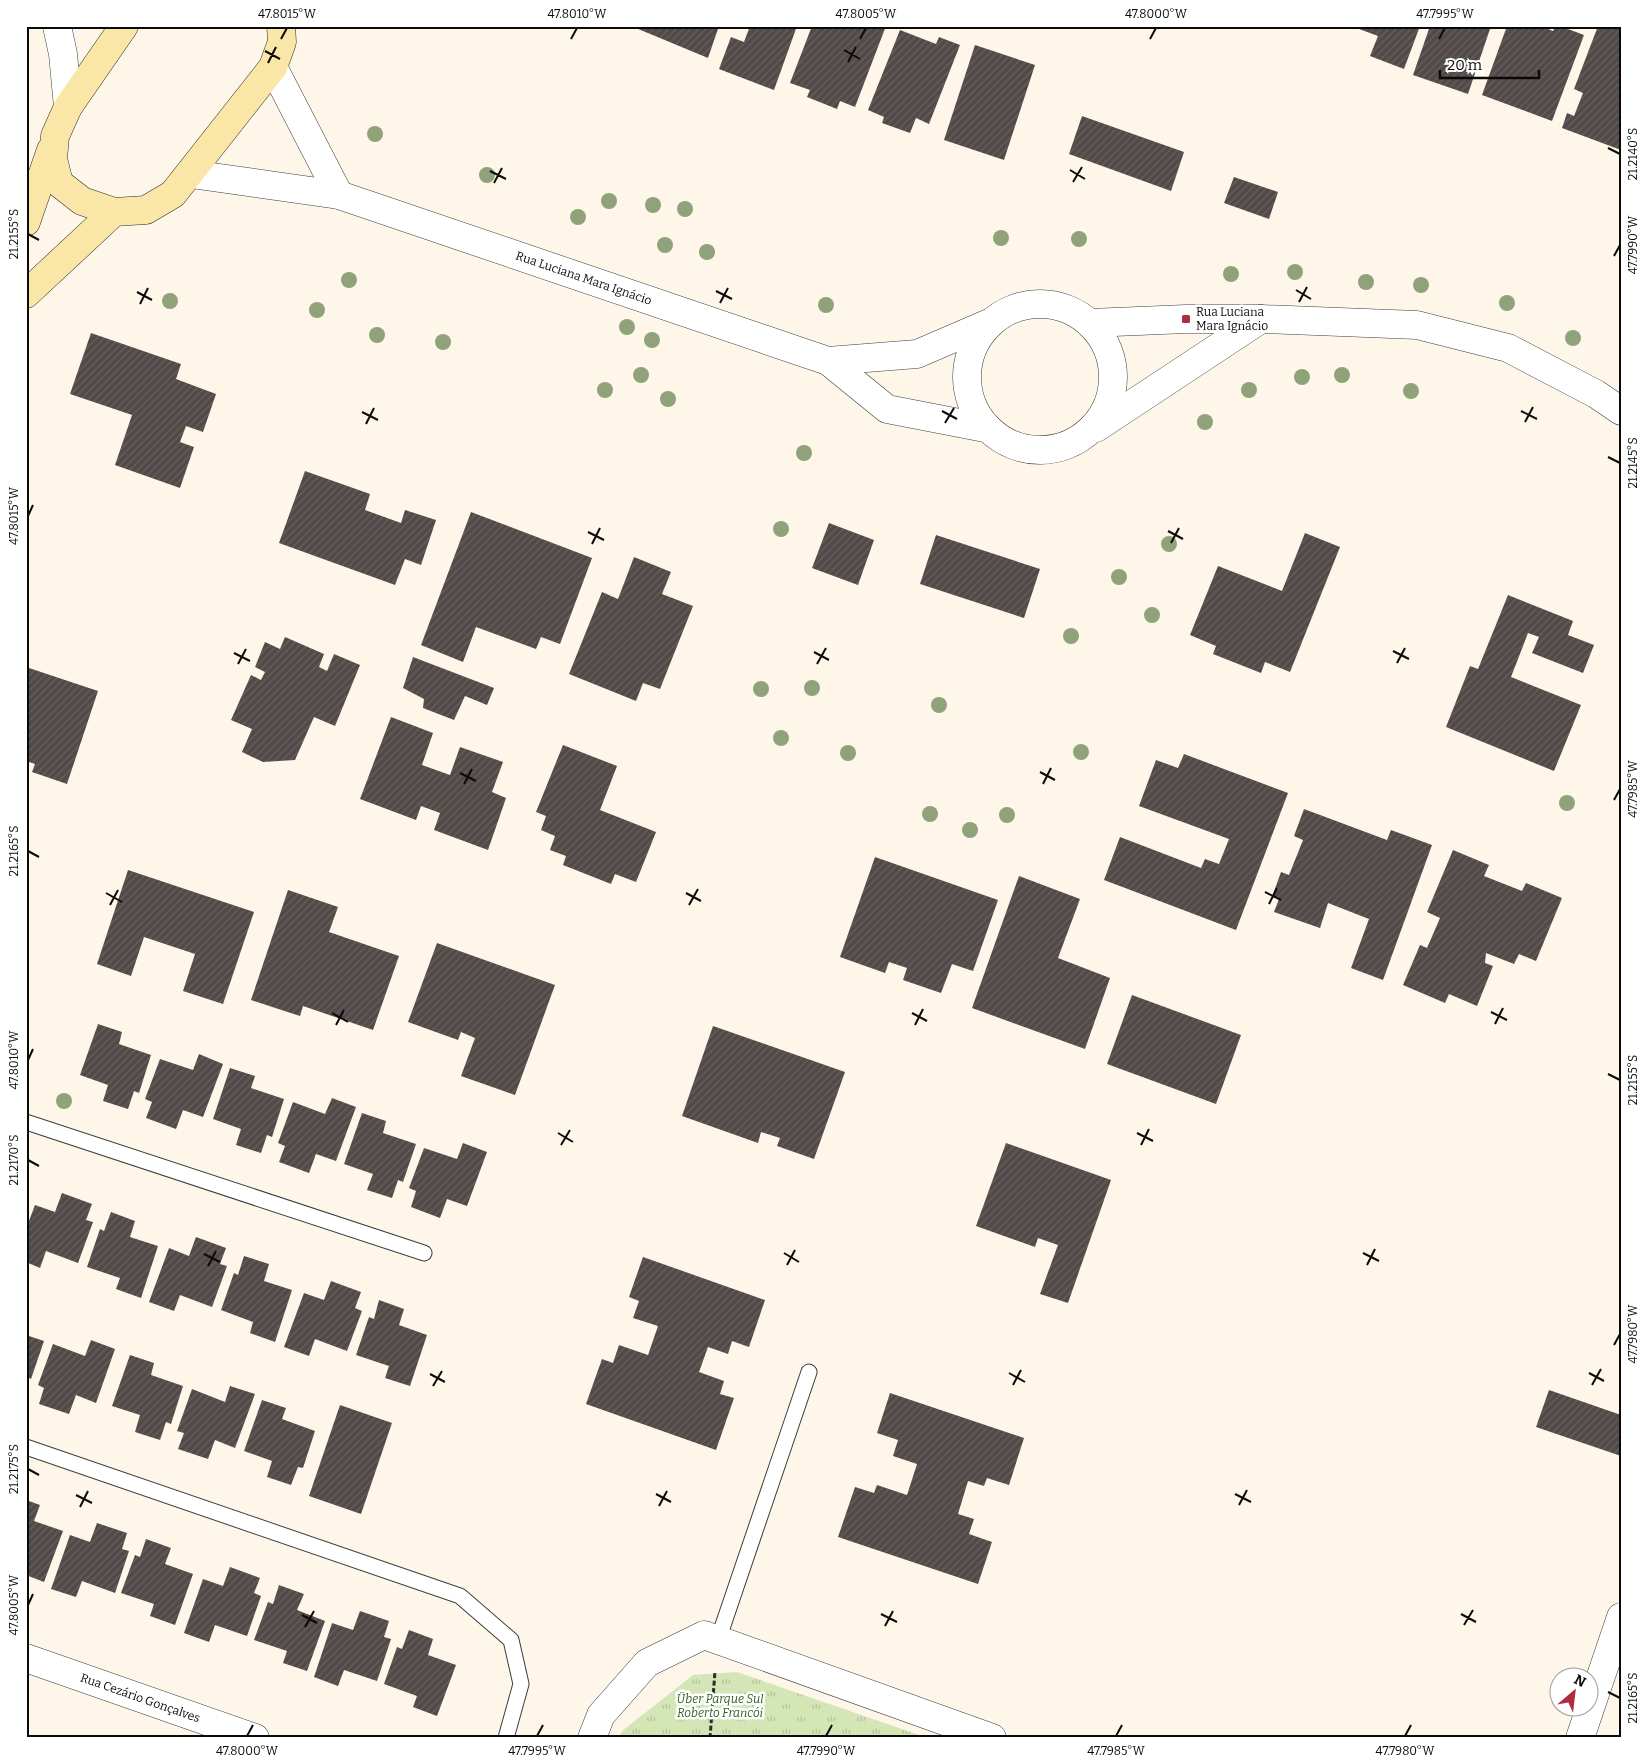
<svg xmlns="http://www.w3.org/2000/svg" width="1647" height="1764" font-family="Bitter,serif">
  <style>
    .park { fill: url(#park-tufts) }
    .building { fill: url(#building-hatch) }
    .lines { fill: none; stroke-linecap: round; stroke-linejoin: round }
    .lane-casing { stroke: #3d3d3d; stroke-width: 17 }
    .street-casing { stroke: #3d3d3d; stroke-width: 29 }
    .secondary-casing { stroke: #2c2c2c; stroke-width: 29 }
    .path { stroke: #2c2c2c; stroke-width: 3; stroke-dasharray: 5 2.5; stroke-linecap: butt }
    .lane { stroke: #fff; stroke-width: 15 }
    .street { stroke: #fff; stroke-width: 28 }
    .secondary { stroke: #fae7a8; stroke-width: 28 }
    .tree { fill: #8fa27a }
    .ticks { fill: none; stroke: #0a0a0a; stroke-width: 2 }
    .poi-dot { fill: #b02c42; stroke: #fff; stroke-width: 2 }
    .labels { text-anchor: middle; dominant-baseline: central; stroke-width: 5; stroke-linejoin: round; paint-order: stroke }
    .street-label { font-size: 12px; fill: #0a0a0a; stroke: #fff }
    .poi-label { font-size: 12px; fill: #0a0a0a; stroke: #fff; text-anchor: start }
    .park-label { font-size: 12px; font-style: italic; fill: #345d20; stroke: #fff }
    .neatline { fill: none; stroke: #0a0a0a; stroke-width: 2 }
    .ticks-label { font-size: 12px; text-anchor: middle; fill: #0a0a0a }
  </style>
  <defs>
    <pattern id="park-tufts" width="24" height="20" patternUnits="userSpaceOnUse" patternTransform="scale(1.25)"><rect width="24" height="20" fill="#d4e5b6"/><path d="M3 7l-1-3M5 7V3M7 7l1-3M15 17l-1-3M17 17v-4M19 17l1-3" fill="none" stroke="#b5c39b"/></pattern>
    <pattern id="building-hatch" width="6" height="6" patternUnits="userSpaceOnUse" patternTransform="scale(1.25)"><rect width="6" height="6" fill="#524a48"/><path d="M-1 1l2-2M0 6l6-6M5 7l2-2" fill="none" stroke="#66605e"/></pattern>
  </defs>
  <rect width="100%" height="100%" fill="#fef7e9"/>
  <path class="park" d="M737 1672 928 1738H619L622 1731 693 1675Z"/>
  <path class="building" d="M631 26H719L708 58Z
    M750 26H797L774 90 719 69 731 37 744 42Z
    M812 26H886L855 107 840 101 837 109 807 97 810 90 790 83Z
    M1351 26H1420L1404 69 1370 56 1378 36Z
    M1430 26H1491L1468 94 1413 75Z
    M1507 26H1541L1553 31 1556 26H1560L1584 35 1552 121 1482 95Z
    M1598 26H1614L1621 30V150L1562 128 1567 113 1574 116 1583 93 1574 89Z
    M900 30 936 44 939 37 960 45 929 124 916 118 910 133 882 123 884 117 868 110Z
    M975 45 1035 65 1004 160 944 140Z
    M1082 116 1184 152 1171 191 1069 154Z
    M1234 177 1278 192 1269 219 1224 203Z
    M91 333 181 364 176 379 216 394 203 432 186 426 180 442 194 447 180 488 115 465 132 415 70 394Z
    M305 471 370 494 365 510 401 523 405 510 436 520 421 565 405 559 395 585 279 543Z
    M471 512 592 558 560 644 541 637 536 649 476 627 463 662 421 645Z
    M829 523 874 540 858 585 812 568Z
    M1305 533 1340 547 1290 672 1265 662 1261 673 1213 654 1216 646 1190 635 1218 566 1282 591Z
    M936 535 1040 569 1024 618 920 584Z
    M634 557 671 572 662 594 693 606 660 689 643 683 636 701 569 674 602 592 618 599Z
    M1508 595 1573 621 1568 635 1594 645 1583 673 1532 653 1539 637 1528 633 1511 677 1581 705 1554 771 1446 727 1470 666 1478 669Z
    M285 637 324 654 319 667 327 671 334 654 360 665 335 726 314 717 295 760 263 762 242 752 252 729 231 720 251 675 261 680 265 672 255 667 265 642 280 649Z
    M413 657 494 688 487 705 465 696 454 720 423 708 424 699 403 688Z
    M26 667 98 691 67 784 32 772 35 764 26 761Z
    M391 717 433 733 422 765 450 775 460 747 503 762 492 792 506 798 488 850 434 830 440 813 421 806 416 820 360 799Z
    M563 745 617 766 600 810 656 832 636 882 615 874 611 884 563 865 566 856 550 850 555 836 541 830 546 816 536 812Z
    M1184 754 1288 793 1236 930 1104 880 1120 837 1201 868 1205 859 1219 864 1229 839 1139 806 1156 760 1178 768Z
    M1304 809 1387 840 1391 830 1432 845 1383 980 1351 968 1369 919 1328 903 1320 928 1274 912 1279 899 1272 897 1281 872 1289 875 1303 840 1294 836Z
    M1453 850 1489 865 1484 876 1522 891 1526 883 1562 898 1536 961 1519 954 1514 964 1486 953 1485 963 1493 966 1477 1006 1449 994 1445 1003 1403 985 1420 945 1427 948 1440 918 1427 912Z
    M875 857 998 900 973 971 952 964 941 993 903 980 907 968 889 962 885 973 840 957Z
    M128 870 254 912 223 1004 183 991 195 954 144 937 131 976 97 964Z
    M1019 876 1080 899 1058 958 1110 978 1085 1049 972 1008Z
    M288 890 338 907 329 932 399 956 373 1030 303 1006 300 1016 251 1000Z
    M437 943 555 985 515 1095 461 1076 475 1038 461 1032 458 1040 408 1022Z
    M1132 995 1241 1035 1216 1104 1107 1064Z
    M98 1024 122 1032 119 1044 151 1055 139 1093 134 1091 128 1109 103 1101 108 1085 80 1075Z
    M713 1026 845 1072 814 1159 777 1146 780 1138 761 1132 758 1143 682 1116Z
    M199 1054 223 1064 203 1117 183 1110 176 1129 146 1118 152 1102 145 1099 160 1059 193 1070Z
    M230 1068 255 1076 251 1088 284 1099 272 1137 267 1135 261 1153 236 1145 241 1129 213 1119Z
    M332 1098 356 1107 336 1161 316 1154 309 1173 279 1162 285 1146 278 1143 293 1102 325 1114Z
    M362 1113 386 1121 383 1133 416 1144 403 1182 398 1180 392 1198 367 1190 373 1174 344 1164Z
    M463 1143 487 1152 467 1206 447 1199 440 1218 411 1207 416 1191 409 1188 424 1148 457 1159Z
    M1006 1143 1111 1180 1068 1303 1040 1294 1058 1245 1038 1238 1035 1247 976 1226Z
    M62 1193 92 1204 86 1220 93 1222 78 1263 46 1251 40 1268 26 1262V1229L35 1205 55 1212Z
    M111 1212 135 1221 130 1237 158 1246 141 1298 116 1289 120 1278 87 1267 100 1229 104 1231Z
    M196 1237 226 1248 220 1264 227 1266 212 1307 180 1295 174 1311 149 1302 169 1248 189 1256Z
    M244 1256 269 1264 264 1281 292 1290 275 1342 250 1333 253 1322 221 1310 234 1273 238 1275Z
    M643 1257 765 1300 749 1347 732 1341 728 1354 708 1347 699 1372 724 1381 720 1394 734 1398 716 1450 586 1404 602 1359 613 1363 619 1345 648 1355 658 1326 633 1318 639 1301 629 1297Z
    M331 1281 361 1292 355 1308 362 1311 347 1351 315 1339 309 1356 284 1347 304 1293 324 1300Z
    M379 1300 404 1309 399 1325 427 1335 410 1386 385 1378 389 1366 356 1355 369 1317 374 1319Z
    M26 1335 44 1341 31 1379 26 1376Z
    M91 1340 115 1349 96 1403 76 1395 69 1414 39 1404 44 1388 38 1385 53 1344 85 1356Z
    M130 1355 154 1363 151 1375 183 1386 171 1424 166 1422 160 1440 135 1432 140 1415 112 1406Z
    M230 1386 255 1394 235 1448 215 1440 208 1459 178 1449 184 1433 177 1431 192 1389 225 1402Z
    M1549 1390 1621 1415V1456L1536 1427Z
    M890 1393 1024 1438 1009 1485 987 1478 984 1486 968 1481 958 1514 974 1519 969 1534 992 1542 978 1584 838 1537 855 1487 874 1493 877 1485 907 1495 917 1464 893 1456 898 1440 877 1433Z
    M262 1400 286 1408 282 1419 315 1431 303 1468 298 1467 291 1485 267 1477 272 1461 244 1451Z
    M340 1405 392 1423 361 1514 309 1496Z
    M26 1500 40 1505 34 1521 63 1531 44 1582 26 1575Z
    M97 1523 127 1533 122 1549 129 1551 115 1593 82 1581 76 1597 51 1589 70 1535 90 1542Z
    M146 1539 171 1548 165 1564 193 1574 175 1625 150 1616 154 1604 121 1593 135 1555 140 1557Z
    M230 1567 260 1578 254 1593 261 1596 247 1636 215 1625 209 1642 184 1633 203 1579 223 1586Z
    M279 1585 304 1594 297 1610 325 1621 307 1671 283 1663 287 1651 254 1640 268 1602 273 1604Z
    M360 1611 389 1621 384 1637 391 1639 377 1681 344 1670 338 1686 314 1677 332 1623 353 1630Z
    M409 1630 433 1639 428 1655 456 1665 437 1716 413 1707 417 1696 384 1684 397 1647 402 1649Z"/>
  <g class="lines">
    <g class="lane-casing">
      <path id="lane" d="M26 1122 424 1253
        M26 1447 460 1596 511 1640 521 1684 506 1738
        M718 1640 809 1372"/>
    </g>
    <g class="street-casing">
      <g id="street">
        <path d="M57 26 63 54 68 107"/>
        <path d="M273 67 339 195"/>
        <path id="s1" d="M191 174 339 195 828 361 887 409 985 428"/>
        <circle cx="1040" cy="377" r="73"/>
        <path d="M1090 323 1186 319H1261L1417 325 1508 348 1596 394 1621 411"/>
        <path d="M828 361 917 354 989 323"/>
        <path d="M1096 428 1261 319"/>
        <path id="s2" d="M26 1658 255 1738"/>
        <path d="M592 1738 601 1715 647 1663 704 1635 992 1738"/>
        <path d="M1580 1738 1621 1617"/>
      </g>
    </g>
    <g class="secondary-casing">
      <path id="secondary" d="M124 26 68 107 55 136 53 159 59 183 82 201 114 212 146 210 173 194 273 67 282 42 281 26
        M26 222 51 150
        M26 294 114 212"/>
    </g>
    <path class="path" d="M710 1738 715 1671"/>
    <use href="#lane" class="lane"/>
    <use href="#street" class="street"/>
    <use href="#secondary" class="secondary"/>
  </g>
  <g class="tree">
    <circle cx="375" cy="134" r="8"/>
    <circle cx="487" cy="175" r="8"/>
    <circle cx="609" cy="201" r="8"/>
    <circle cx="653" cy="205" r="8"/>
    <circle cx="685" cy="209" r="8"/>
    <circle cx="578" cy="217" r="8"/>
    <circle cx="1001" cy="238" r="8"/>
    <circle cx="1079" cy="239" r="8"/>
    <circle cx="665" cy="245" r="8"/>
    <circle cx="707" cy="252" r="8"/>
    <circle cx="1295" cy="272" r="8"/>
    <circle cx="1231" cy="274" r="8"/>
    <circle cx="349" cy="280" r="8"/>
    <circle cx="1366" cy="282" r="8"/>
    <circle cx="1421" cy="285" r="8"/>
    <circle cx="170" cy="301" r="8"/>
    <circle cx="1507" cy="303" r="8"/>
    <circle cx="826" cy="305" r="8"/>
    <circle cx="317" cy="310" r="8"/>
    <circle cx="627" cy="327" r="8"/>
    <circle cx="377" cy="335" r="8"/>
    <circle cx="1573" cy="338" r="8"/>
    <circle cx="652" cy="340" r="8"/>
    <circle cx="443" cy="342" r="8"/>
    <circle cx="641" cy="375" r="8"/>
    <circle cx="1342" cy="375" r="8"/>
    <circle cx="1302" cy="377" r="8"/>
    <circle cx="605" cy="390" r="8"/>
    <circle cx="1249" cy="390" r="8"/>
    <circle cx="1411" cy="391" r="8"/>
    <circle cx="668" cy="399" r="8"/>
    <circle cx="1205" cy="422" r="8"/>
    <circle cx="804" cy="453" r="8"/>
    <circle cx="781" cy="529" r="8"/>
    <circle cx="1169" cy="544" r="8"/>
    <circle cx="1119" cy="577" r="8"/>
    <circle cx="1152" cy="615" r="8"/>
    <circle cx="1071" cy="636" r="8"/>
    <circle cx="812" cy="688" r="8"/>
    <circle cx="761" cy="689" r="8"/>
    <circle cx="939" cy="705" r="8"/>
    <circle cx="781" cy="738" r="8"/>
    <circle cx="1081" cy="752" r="8"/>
    <circle cx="848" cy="753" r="8"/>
    <circle cx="1567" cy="803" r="8"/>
    <circle cx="930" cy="814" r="8"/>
    <circle cx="1007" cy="815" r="8"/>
    <circle cx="970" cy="830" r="8"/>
    <circle cx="64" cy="1101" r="8"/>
  </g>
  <path class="ticks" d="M281 39 287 28M571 39 577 28M860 39 866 28M1150 39 1156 28M1439 39 1445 28M844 50 860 59M265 51 280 59M848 62 856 47M268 63 276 47M1608 148 1620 154M1070 170 1085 179M490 171 506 179M1073 182 1082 167M494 183 502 168M28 234 39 240M1614 256 1620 245M1296 290 1311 299M716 291 732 299M137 292 152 300M1299 302 1307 287M720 303 728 288M140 304 148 288M942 411 957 419M1521 411 1537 419M362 412 378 420M1525 422 1533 407M945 423 954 408M366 424 374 408M1608 457 1620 463M28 516 33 505M1168 531 1183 539M588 532 604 540M1171 543 1179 528M592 544 600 528M1393 651 1409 659M814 652 829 660M234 653 250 661M1397 663 1405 648M238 664 246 649M817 664 826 648M1040 772 1055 780M460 773 476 781M464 784 472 769M1043 784 1051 768M1614 800 1620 789M28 851 39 857M1265 892 1281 900M106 893 122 902M686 893 701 901M1269 904 1277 888M110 905 118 890M689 905 698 889M1491 1012 1507 1020M332 1013 348 1022M912 1013 927 1021M1495 1024 1503 1008M336 1025 344 1010M915 1025 923 1009M28 1060 33 1049M1608 1074 1620 1080M558 1133 573 1142M1137 1133 1153 1141M561 1145 570 1130M1141 1145 1149 1129M28 1160 39 1166M784 1253 799 1262M1363 1253 1379 1261M204 1254 220 1262M787 1265 795 1250M1367 1265 1375 1249M208 1266 216 1251M1614 1345 1620 1334M1009 1373 1025 1382M1589 1373 1604 1381M430 1374 445 1382M1013 1385 1021 1370M1592 1385 1601 1369M433 1386 442 1371M28 1469 39 1475M656 1494 671 1502M1235 1494 1251 1502M76 1495 92 1503M1239 1505 1247 1490M659 1506 667 1491M80 1507 88 1491M28 1605 33 1594M881 1614 897 1622M1461 1614 1476 1622M302 1615 317 1623M1464 1625 1473 1610M885 1626 893 1611M305 1627 314 1611M1608 1692 1620 1698M247 1736 253 1725M537 1736 543 1725M826 1736 832 1725M1116 1736 1122 1725M1405 1736 1411 1725"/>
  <rect class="poi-dot" x="1181" y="314" width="10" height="10" rx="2.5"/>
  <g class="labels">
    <g class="street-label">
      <text stroke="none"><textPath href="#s1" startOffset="408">Rua Luciana Mara Ignácio</textPath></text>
      <text stroke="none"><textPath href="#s2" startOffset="121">Rua Cezário Gonçalves</textPath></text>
    </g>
    <g class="poi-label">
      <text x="1196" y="312">Rua Luciana<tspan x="1196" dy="14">Mara Ignácio</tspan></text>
    </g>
    <g class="park-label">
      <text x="720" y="1699">Über Parque Sul<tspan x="720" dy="14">Roberto Francói</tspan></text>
    </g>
  </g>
  <rect width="1647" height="1764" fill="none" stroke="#ffffff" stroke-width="55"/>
  <g transform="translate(1574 1692) rotate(28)"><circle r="24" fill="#ffffff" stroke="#9d9d9d"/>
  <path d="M0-4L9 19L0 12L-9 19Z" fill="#b02c42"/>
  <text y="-8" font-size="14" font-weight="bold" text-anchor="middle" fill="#0a0a0a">N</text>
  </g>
  <path d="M1440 70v8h99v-8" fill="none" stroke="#0a0a0a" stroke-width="2.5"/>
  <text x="1447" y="70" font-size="15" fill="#0a0a0a" stroke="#ffffff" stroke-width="4" paint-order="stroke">20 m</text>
  <rect x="28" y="28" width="1592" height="1708" class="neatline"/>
  <g class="ticks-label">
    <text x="287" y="18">47.8015°W</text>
    <text x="577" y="18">47.8010°W</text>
    <text x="866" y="18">47.8005°W</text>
    <text x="1156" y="18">47.8000°W</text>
    <text x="1445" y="18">47.7995°W</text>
    <text transform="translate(1633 154) rotate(-90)" y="4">21.2140°S</text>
    <text transform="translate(14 234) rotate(-90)" y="4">21.2155°S</text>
    <text transform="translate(1633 245) rotate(-90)" y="4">47.7990°W</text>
    <text transform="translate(1633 463) rotate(-90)" y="4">21.2145°S</text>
    <text transform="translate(14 516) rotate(-90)" y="4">47.8015°W</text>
    <text transform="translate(1633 789) rotate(-90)" y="4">47.7985°W</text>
    <text transform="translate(14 851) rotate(-90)" y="4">21.2165°S</text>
    <text transform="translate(14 1060) rotate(-90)" y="4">47.8010°W</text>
    <text transform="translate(1633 1080) rotate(-90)" y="4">21.2155°S</text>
    <text transform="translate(14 1160) rotate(-90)" y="4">21.2170°S</text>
    <text transform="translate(1633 1334) rotate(-90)" y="4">47.7980°W</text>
    <text transform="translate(14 1469) rotate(-90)" y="4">21.2175°S</text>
    <text transform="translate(14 1605) rotate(-90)" y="4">47.8005°W</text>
    <text transform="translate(1633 1698) rotate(-90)" y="4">21.2165°S</text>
    <text x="247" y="1755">47.8000°W</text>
    <text x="537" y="1755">47.7995°W</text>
    <text x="826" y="1755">47.7990°W</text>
    <text x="1116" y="1755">47.7985°W</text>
    <text x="1405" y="1755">47.7980°W</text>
  </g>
</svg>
